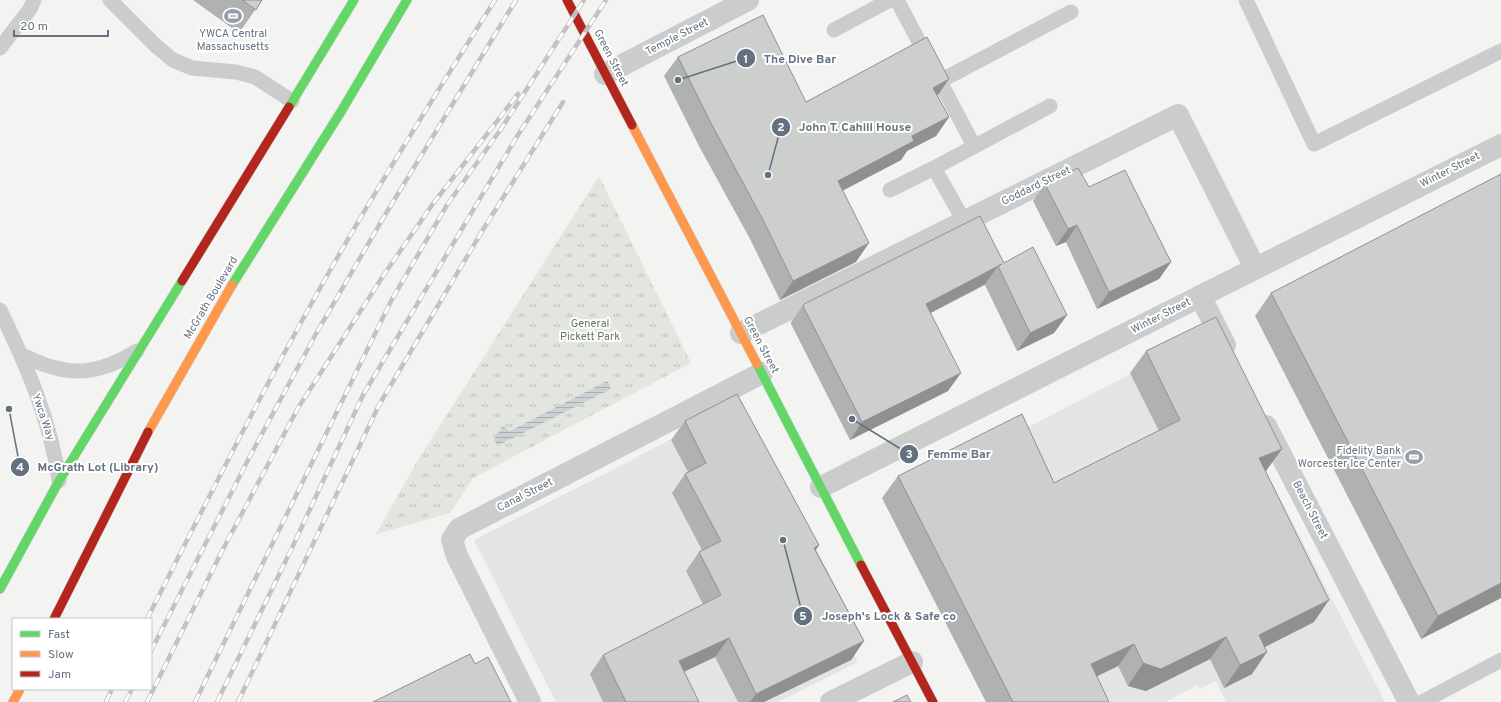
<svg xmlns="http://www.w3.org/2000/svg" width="1501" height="702" font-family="Overpass,sans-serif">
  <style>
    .built { fill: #e3e4e4 }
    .park { fill: url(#park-tufts) }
    .water { fill: url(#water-rules) }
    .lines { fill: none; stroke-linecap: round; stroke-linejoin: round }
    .fast-casing { stroke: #d0d1d0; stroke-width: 10 }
    .slow-casing { stroke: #d0d1d0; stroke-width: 10 }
    .jam-casing { stroke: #d0d1d0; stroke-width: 10 }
    .lane { stroke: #cbcccc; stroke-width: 15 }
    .street { stroke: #cbcccc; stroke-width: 22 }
    .fast { stroke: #63d668; stroke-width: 9 }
    .slow { stroke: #ff974d; stroke-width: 9 }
    .jam { stroke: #b3261e; stroke-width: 9 }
    .rail-casing { stroke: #c1c2c2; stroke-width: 4.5 }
    .rail { stroke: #fff; stroke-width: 3; stroke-dasharray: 9; stroke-linecap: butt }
    .wall { fill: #b0b1b1 }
    .shaded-wall { fill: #909090 }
    .building { fill: #cdcece; stroke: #909090 }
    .labels { text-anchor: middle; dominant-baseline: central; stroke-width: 4; stroke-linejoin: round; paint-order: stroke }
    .poi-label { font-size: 11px; fill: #647280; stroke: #fff }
    .street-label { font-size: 11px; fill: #647280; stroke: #fff }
    .park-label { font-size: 11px; fill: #667763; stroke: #fff }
    .leader { fill: none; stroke: #647280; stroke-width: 1.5 }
    .callout-dot { fill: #647280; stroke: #fff; stroke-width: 1.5 }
    .mark-label { font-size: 12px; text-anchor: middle; font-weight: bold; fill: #fff }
    .callout-label { font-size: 12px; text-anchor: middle; font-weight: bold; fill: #647280; stroke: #fff; stroke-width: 4; stroke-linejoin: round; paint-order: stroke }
  </style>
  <defs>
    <pattern id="park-tufts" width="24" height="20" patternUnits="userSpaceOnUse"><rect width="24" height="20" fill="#e2e6df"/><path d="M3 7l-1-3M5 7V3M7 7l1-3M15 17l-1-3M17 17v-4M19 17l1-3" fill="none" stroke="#bbbfba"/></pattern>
    <pattern id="water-rules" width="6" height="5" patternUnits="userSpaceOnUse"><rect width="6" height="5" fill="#ccd2d4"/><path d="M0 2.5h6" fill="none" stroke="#a9afb1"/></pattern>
  </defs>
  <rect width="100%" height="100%" fill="#f3f3f1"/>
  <path class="built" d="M1198 339 1385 702H1226L1216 681 1200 689 1198 685 1165 702H986L884 502Z
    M724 411 858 662 778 702H556L474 540 624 464Z"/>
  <path class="park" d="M599 176 691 363 473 478 450 513 376 534 418 460Z"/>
  <path class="water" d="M607 381 611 389 497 446 494 439 503 426 510 431Z"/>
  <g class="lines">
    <g class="fast-casing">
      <path id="fast" d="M289 107 354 0
        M232 285 342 110 407 0
        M757 364 861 565
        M0 589 59 481 182 281"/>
    </g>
    <g class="slow-casing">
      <path id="slow" d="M632 125 757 364
        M148 432 232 285
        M13 702 20 689"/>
    </g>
    <g class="jam-casing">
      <path id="jam" d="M567 0 632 125
        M182 281 289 107
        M861 565 933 702
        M54 619 148 432"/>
    </g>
    <path class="lane" d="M110 0 155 45 173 60 192 68 236 72 255 77 292 101
      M897 0 974 146
      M1246 0 1314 144 1501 51
      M834 30 890 0
      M0 48 30 9 34 0
      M940 81 1071 12
      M890 190 934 168
      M964 221 934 168 1050 106
      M0 310C26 364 51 421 59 481
      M22 355C66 377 95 377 137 351
      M1422 702 1501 660"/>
    <path class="street" d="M605 74 748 0
      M1200 296 1225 345
      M741 333 1178 115 1255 268
      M1266 426 1409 702
      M821 487 1501 145
      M530 702 457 556 452 540 459 529 762 373
      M831 702 912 662"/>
    <use href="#fast" class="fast"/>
    <use href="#slow" class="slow"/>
    <use href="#jam" class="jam"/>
    <g class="rail-casing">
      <path id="rail" d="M147 619C215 485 282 351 358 222 402 147 449 73 495 0
        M151 651 250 456 317 332 385 215 516 0
        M106 702 112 689
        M125 702 132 689
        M147 702 222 551 298 408 385 273 432 205 518 94
        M195 702 391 301 447 205 501 129 584 0
        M217 702 291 550 363 395 516 138 606 0
        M238 702 379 405 484 228 563 102"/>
    </g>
    <use href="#rail" class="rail"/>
  </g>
  <path class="wall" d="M193 0H262L239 33Z
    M678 57 806 102 938 96 949 117 936 136 907 151 901 160 843 190 856 262 780 300 750 239 699 146 664 76Z
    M1045 184 1089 187 1171 262 1159 279 1097 309 1066 242 1056 246 1033 201Z
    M1004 263 1067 315 1054 333 1017 351 985 285 931 313 948 391 850 440 791 324V322L804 304Z
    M1271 293 1501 598 1421 639 1255 316Z
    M1146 351 1266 471H1265L1314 622 1265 647 1252 674 1224 688 1210 659 1146 691 1128 686 1118 666 1097 676 1109 702H986L882 498 898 476 1054 483 1159 431 1130 373Z
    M685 421 819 545 816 550 864 641 851 660 764 702H738L715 657 684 672 699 702H603L590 674 603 655 703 604 686 571 699 552 702 550 672 493 685 474 688 472 671 440Z"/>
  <path class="shaded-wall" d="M949 79 936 98 933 88Z
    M949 117 936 136 907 151 901 160 825 200 838 181 912 136Z
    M1077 225 1066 242 1056 246 1068 229Z
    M869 243 856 262 780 300 793 281Z
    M1171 262 1159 279 1097 309 1109 292Z
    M1002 264 998 266 985 284 913 322 926 304Z
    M1067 315 1054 333 1017 351 1030 333Z
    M961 373 948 391 850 440 862 422Z
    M1282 449 1266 471 1243 481 1259 458Z
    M819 545 806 564 814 548Z
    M1501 583V598L1421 639 1438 616Z
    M1329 600 1314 622 1243 658 1259 635Z
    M1226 637 1210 659 1146 691 1128 686 1143 663Z
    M729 638 715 657 666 680 679 661Z
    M864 641 851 660 764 702H750L756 694Z
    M1134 644 1118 666 1075 687 1091 664Z
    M1267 652 1252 674 1224 688 1240 665Z"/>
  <path class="building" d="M242 0H262L256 10Z
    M763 15 806 102 927 37 949 79 933 88 949 117 912 136 914 141 838 181 869 243 793 281 763 220 713 127 678 57Z
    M1078 168 1089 187 1125 170 1171 262 1109 292 1077 225 1068 229 1045 184Z
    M1501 174V583L1438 616 1271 293Z
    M980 216 1004 263 1033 247 1067 315 1030 333 998 266 1002 264 926 304 961 373 862 422 803 306 804 304Z
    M1216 317 1282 449 1259 458 1329 600 1259 635 1267 652 1240 665 1226 637 1161 669 1143 663 1134 644 1091 664 1109 702H1013L898 476 1022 414 1054 483 1180 420 1146 351Z
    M737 394 819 545 814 548 864 641 756 694 729 638 679 661 699 702H626L603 655 721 595 699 552 721 541 685 474 706 463 685 421Z
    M470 654 475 664 488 657 511 702H373Z
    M907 695 911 702H893Z"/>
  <defs>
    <g id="stadium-bare" transform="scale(1.38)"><path d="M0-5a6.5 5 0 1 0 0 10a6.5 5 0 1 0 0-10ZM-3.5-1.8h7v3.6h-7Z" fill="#969fa8" stroke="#fff" stroke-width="2.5" paint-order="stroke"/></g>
  </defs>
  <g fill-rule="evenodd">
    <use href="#stadium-bare" x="233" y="16"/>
    <use href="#stadium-bare" x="1414" y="457"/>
  </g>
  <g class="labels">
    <g class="poi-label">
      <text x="233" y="34">YWCA Central<tspan x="233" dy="13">Massachusetts</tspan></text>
      <text x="1401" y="451" text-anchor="end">Fidelity Bank<tspan x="1401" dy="13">Worcester Ice Center</tspan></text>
    </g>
    <g class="street-label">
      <text transform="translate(677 37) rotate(-27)">Temple Street</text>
      <text transform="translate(611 58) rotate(63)">Green Street</text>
      <text transform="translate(1450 170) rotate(-27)">Winter Street</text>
      <text transform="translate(1036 186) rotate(-26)">Goddard Street</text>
      <text transform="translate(211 298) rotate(-59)">McGrath Boulevard</text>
      <text transform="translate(1161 316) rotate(-27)">Winter Street</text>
      <text transform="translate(761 345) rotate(62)">Green Street</text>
      <text transform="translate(43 417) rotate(71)">Ywca Way</text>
      <text transform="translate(525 495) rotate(-27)">Canal Street</text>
      <text transform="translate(1310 510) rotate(63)">Beach Street</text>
    </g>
    <g class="park-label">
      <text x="590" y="324">General<tspan x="590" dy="13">Pickett Park</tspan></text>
    </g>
  </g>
  <path class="leader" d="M678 80L746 58M768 175L781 127M852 419L909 454M9 409L20 467M783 540L803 616"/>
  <g class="callout-dot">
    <circle cx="678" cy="80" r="4"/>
    <circle cx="768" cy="175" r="4"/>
    <circle cx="852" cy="419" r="4"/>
    <circle cx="9" cy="409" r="4"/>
    <circle cx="783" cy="540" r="4"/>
    <circle cx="746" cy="58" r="10"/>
    <circle cx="781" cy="127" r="10"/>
    <circle cx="909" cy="454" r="10"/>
    <circle cx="20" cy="467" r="10"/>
    <circle cx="803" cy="616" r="10"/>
  </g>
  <g class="mark-label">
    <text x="746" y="63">1</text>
    <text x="781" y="131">2</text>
    <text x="909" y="458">3</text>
    <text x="20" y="471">4</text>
    <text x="803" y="620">5</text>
  </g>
  <g class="callout-label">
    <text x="800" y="63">The Dive Bar</text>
    <text x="855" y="131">John T. Cahill House</text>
    <text x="959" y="458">Femme Bar</text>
    <text x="98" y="471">McGrath Lot (Library)</text>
    <text x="889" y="620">Joseph's Lock &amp; Safe co</text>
  </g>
  <rect x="12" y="618" width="140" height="72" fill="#ffffff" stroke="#c1c7cc"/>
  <rect x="20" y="631" width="20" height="6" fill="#63d668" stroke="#c1c7cc"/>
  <text x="48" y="638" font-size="12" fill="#647280">Fast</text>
  <rect x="20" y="651" width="20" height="6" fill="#ff974d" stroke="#c1c7cc"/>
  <text x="48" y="658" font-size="12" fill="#647280">Slow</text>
  <rect x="20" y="671" width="20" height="6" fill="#b3261e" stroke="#c1c7cc"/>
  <text x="48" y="678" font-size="12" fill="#647280">Jam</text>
  <path d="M14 30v6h94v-6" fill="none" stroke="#647280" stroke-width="2"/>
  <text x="20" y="30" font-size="12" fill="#647280" stroke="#ffffff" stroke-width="3" paint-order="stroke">20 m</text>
</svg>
